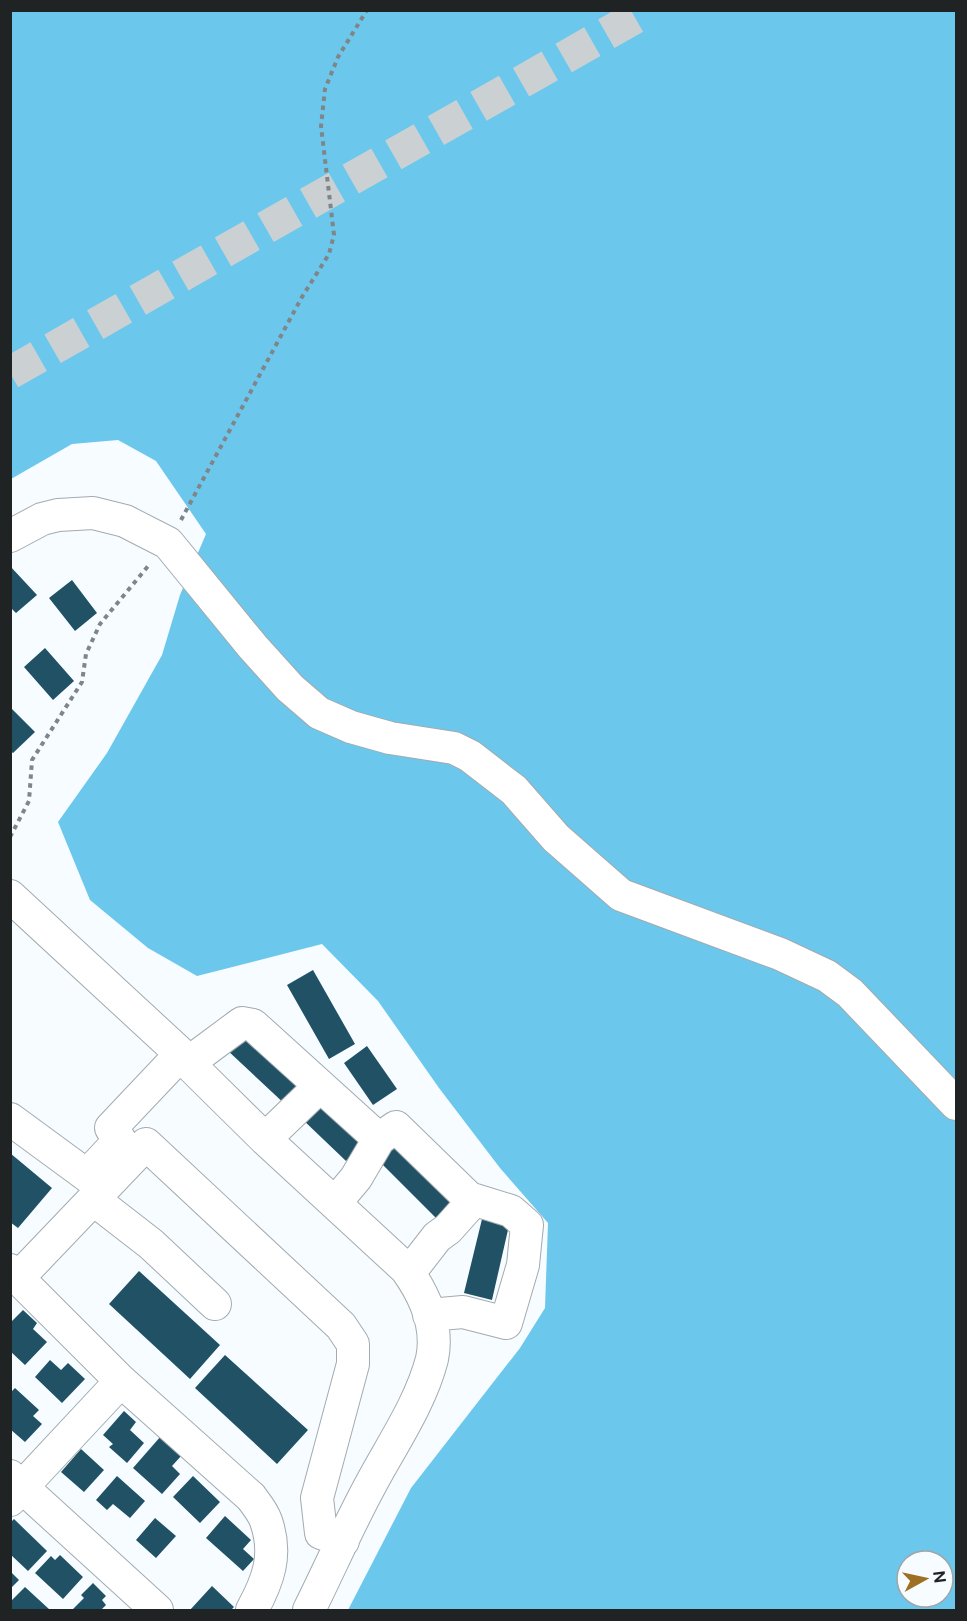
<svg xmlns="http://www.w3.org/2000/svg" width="967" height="1621" font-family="'Public Sans',sans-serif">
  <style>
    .forest { fill: #6cc7ec; fill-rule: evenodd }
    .building { fill: #215164 }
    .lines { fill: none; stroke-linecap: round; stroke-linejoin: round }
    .major-tunnel { stroke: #cbd1d3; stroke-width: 33; stroke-dasharray: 33 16; stroke-linecap: butt }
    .minor-casing { stroke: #a3abae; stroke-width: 34 }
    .path { stroke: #808587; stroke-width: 4; stroke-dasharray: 4.5 4.5; stroke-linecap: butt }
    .minor { stroke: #fff; stroke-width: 32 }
  </style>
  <rect width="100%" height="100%" fill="#f6fcff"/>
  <path class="forest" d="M11 11H956V1610H348L411 1488 520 1348 545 1308 548 1223 500 1168 439 1088 378 1001 322 944 197 976 148 948 90 900 58 822 107 753 162 655 180 595 206 534 156 461 118 440 72 444 11 479ZM907 1561H943V1597H907Z"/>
  <path class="building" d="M10 566 37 595 16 613 10 607Z
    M72 580 97 613 75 631 49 598Z
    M45 648 74 681 53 700 24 667Z
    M10 707 35 732 13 753 10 751Z
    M313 970 355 1044 329 1059 287 985Z
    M246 1028 307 1085 288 1107 226 1049Z
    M367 1046 397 1089 373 1105 344 1063Z
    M320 1096 366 1140 346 1161 300 1117Z
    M399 1138 459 1198 438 1220 378 1160Z
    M10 1153 52 1188 18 1228 10 1222Z
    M483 1215 510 1221 492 1300 464 1293Z
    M139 1271 220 1345 190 1379 109 1304Z
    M23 1310 37 1323 33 1329 47 1342 25 1365 10 1351V1323Z
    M225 1355 308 1430 277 1464 195 1388Z
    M50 1360 61 1370 68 1363 85 1379 62 1403 35 1377Z
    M15 1388 39 1410 33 1416 42 1424 25 1442 10 1429V1393Z
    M124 1411 136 1422 130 1430 144 1443 127 1463 109 1447 113 1444 103 1435Z
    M161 1436 182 1455 172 1466 180 1474 162 1494 133 1468Z
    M81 1449 104 1470 84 1492 61 1472Z
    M117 1476 145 1501 130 1518 113 1504 107 1510 96 1500Z
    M193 1476 220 1502 200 1523 173 1497Z
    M225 1516 251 1540 243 1549 254 1559 243 1571 206 1538Z
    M155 1518 176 1536 156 1558 136 1540Z
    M14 1519 47 1551 28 1571 10 1554V1523Z
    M60 1555 83 1577 63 1599 35 1573 51 1556 55 1560Z
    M10 1571 19 1580 10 1589Z
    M93 1583 106 1596 102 1600 106 1605 102 1609 103 1610H72L84 1598 81 1595Z
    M212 1586 234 1607 231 1610H190Z
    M25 1587 50 1610H10V1602Z"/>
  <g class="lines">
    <path class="major-tunnel" d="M10 373 648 10"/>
    <g class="minor-casing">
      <path id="minor" d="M10 536 42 519 58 515 93 513 125 521 168 543 253 647 290 688 319 713 351 727 390 738 454 748 470 756 514 790 556 838 621 895 780 954 827 976 850 993 956 1104
        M10 896 181 1054 188 1063 265 1139 406 1269C424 1294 439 1326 432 1359 421 1402 393 1443 372 1482 349 1524 330 1568 309 1610
        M188 1063 242 1023 253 1025 379 1139 356 1178 335 1203
        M10 1119 104 1188
        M265 1139 319 1087
        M379 1139 396 1127 469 1198 511 1211 527 1225 523 1265 506 1323 463 1312 429 1315
        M92 1170 120 1140 111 1128 181 1054
        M93 1199 151 1244 215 1304
        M10 1270 121 1381 251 1497C256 1504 263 1512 266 1521 278 1555 268 1581 252 1610
        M409 1273 437 1237 448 1229 474 1200
        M19 1277 146 1144 341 1326 353 1344V1364L317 1498 321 1533 343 1541
        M10 1476 157 1610
        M10 1500 121 1381"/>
    </g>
    <path class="path" d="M181 520 302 297 329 254 334 235 321 126 325 89 338 57 367 10
      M10 837 29 801 32 760 82 682 86 654 100 624 149 565"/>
    <use href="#minor" class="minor"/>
  </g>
  <rect width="967" height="1621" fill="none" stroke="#202324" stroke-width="24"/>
  <g transform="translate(925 1579) rotate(82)"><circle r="28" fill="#f6fcff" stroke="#a0a5a7" stroke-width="1.5"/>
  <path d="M0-4.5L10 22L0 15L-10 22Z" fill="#9e7122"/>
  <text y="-9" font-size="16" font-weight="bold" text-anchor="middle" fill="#202324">N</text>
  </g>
</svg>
